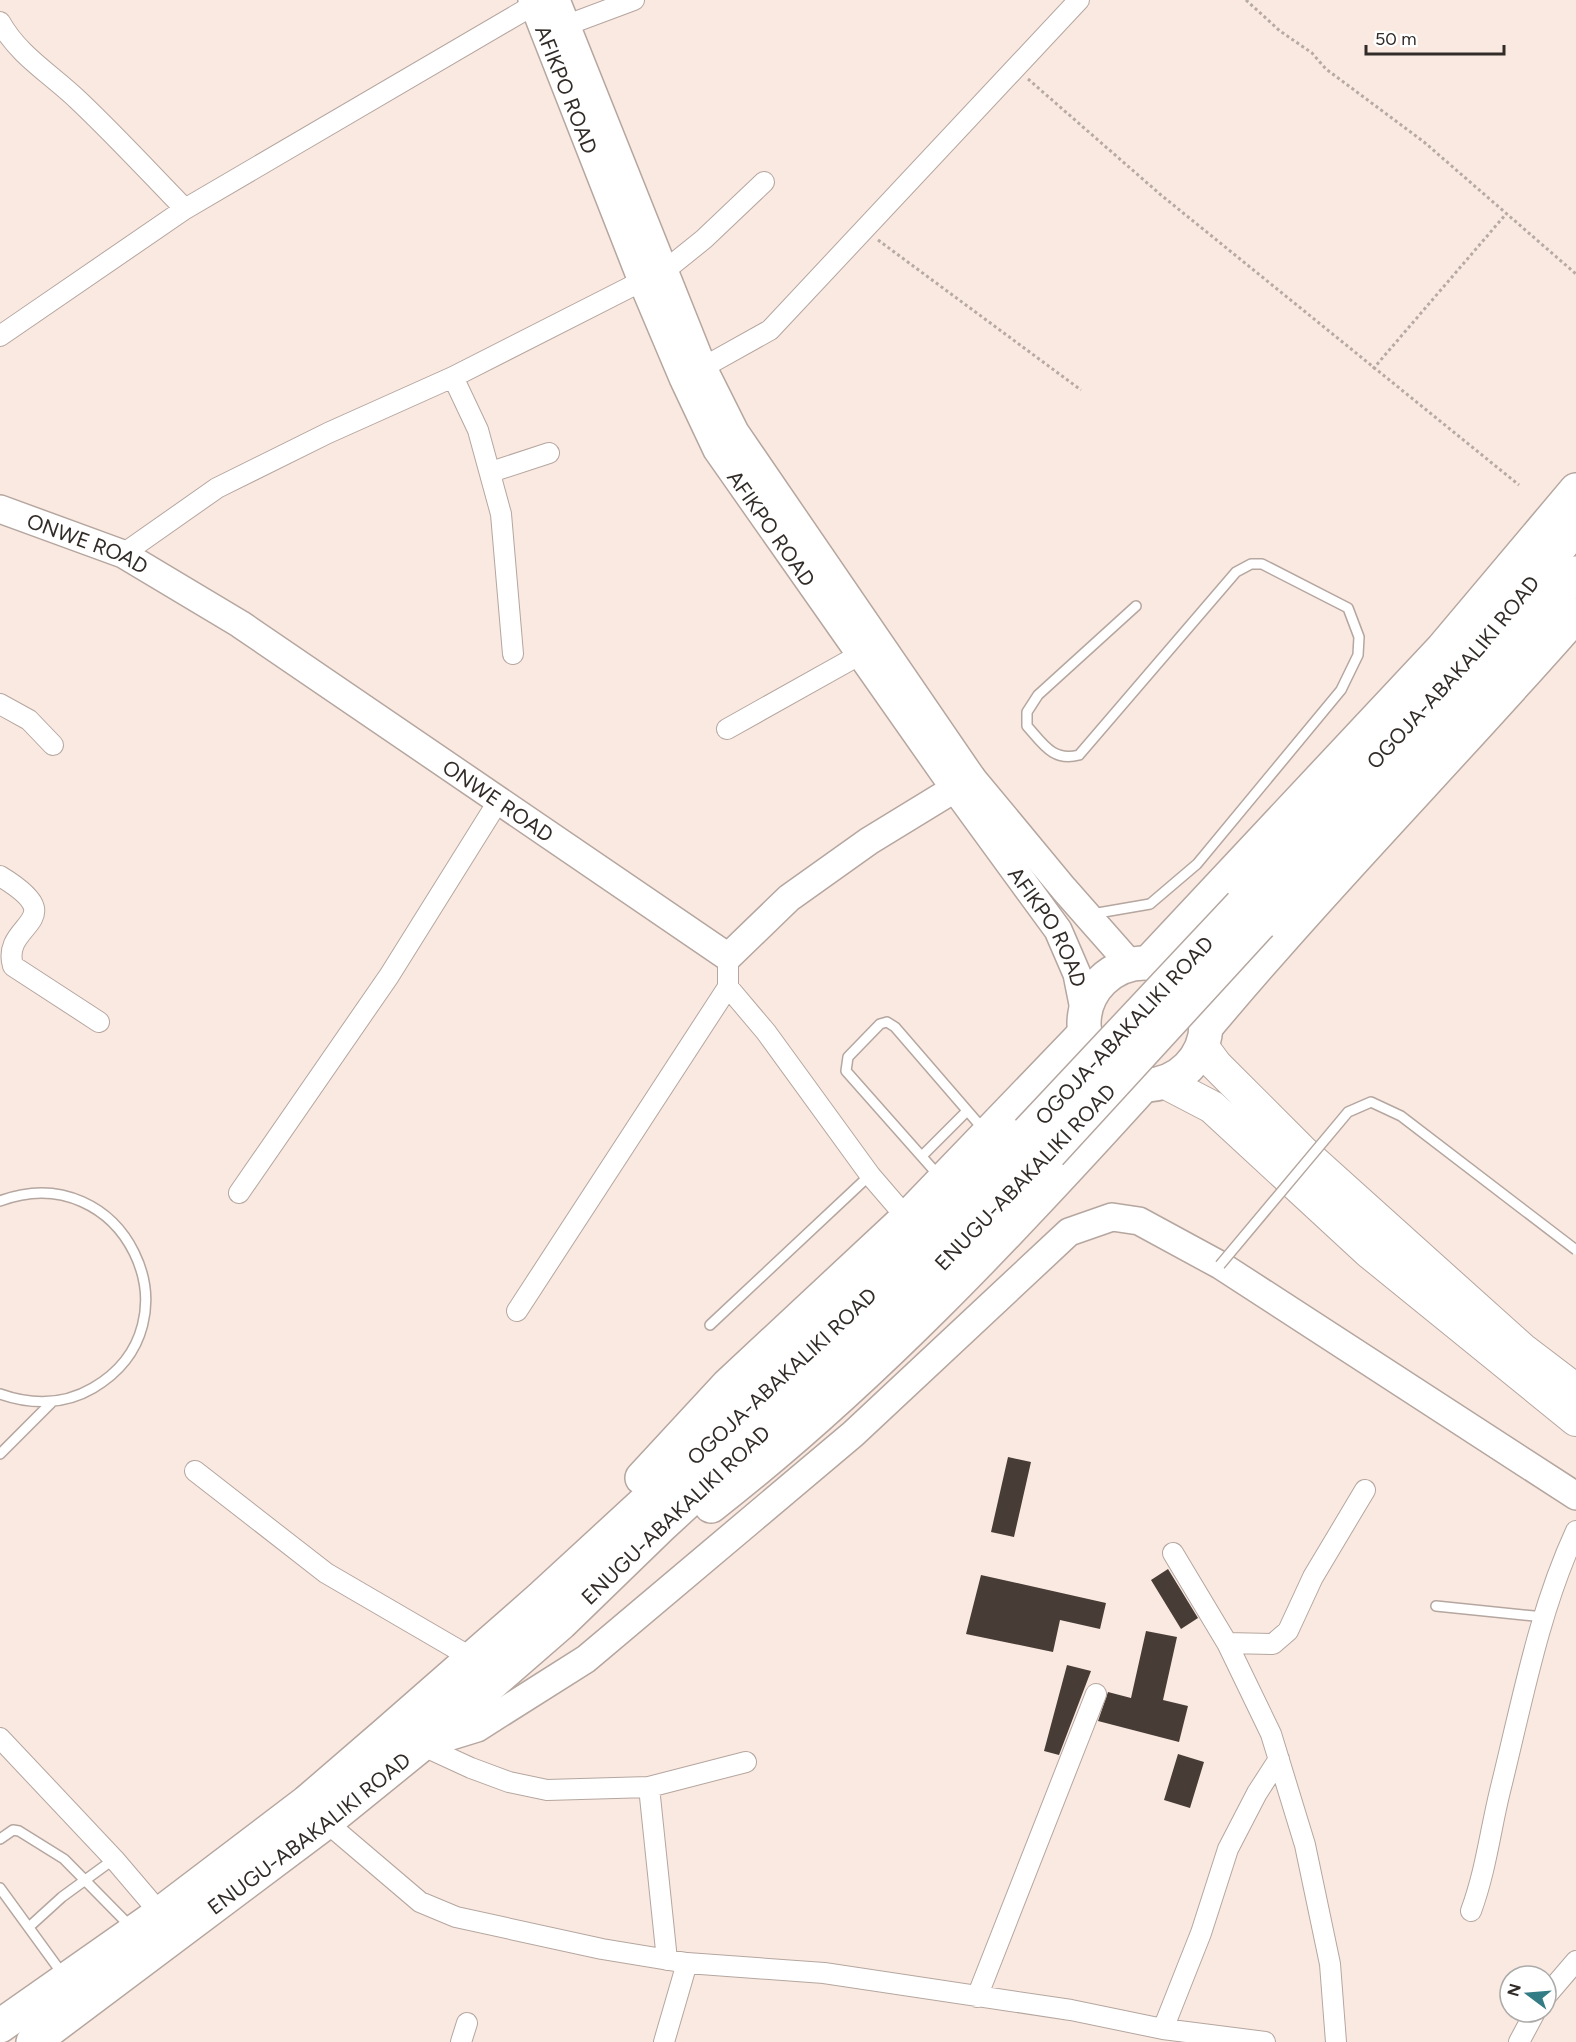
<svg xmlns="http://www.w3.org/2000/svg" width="1576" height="2042" font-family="Figtree,sans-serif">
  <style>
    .building { fill: #483c36 }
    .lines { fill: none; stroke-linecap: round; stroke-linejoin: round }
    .service-casing { stroke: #b5a69f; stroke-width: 12 }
    .minor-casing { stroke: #b5a69f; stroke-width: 22 }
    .secondary-casing { stroke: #b5a69f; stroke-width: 30 }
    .primary-casing { stroke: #b5a69f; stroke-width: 34 }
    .trunk-casing { stroke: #b5a69f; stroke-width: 36 }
    .path { stroke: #b7aaa4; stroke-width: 3; stroke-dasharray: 3 3; stroke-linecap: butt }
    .service { stroke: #fff; stroke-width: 9 }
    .minor { stroke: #fff; stroke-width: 20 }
    .secondary { stroke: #fff; stroke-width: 27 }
    .primary { stroke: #fff; stroke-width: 32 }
    .trunk { stroke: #fff; stroke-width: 33 }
    .service-bridge-casing { stroke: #b5a69f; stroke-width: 12; stroke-linecap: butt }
    .trunk-bridge-casing { stroke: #b5a69f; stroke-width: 36; stroke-linecap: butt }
    .service-bridge { stroke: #fff; stroke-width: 9 }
    .trunk-bridge { stroke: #fff; stroke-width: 33 }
    .labels { text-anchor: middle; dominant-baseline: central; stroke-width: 6; stroke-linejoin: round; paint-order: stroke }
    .street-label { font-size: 21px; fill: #322c29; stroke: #fff }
  </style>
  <rect width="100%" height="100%" fill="#f9e9e1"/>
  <path class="building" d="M1008 1457 1031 1462 1014 1537 991 1532Z
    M1168 1569 1198 1618 1181 1629 1151 1580Z
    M981 1575 1106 1603 1100 1629 1060 1620 1053 1652 966 1634Z
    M1146 1631 1177 1637 1163 1700 1188 1706 1179 1742 1098 1721 1108 1692 1131 1698Z
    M1067 1665 1091 1671 1059 1755 1044 1751Z
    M1178 1754 1204 1762 1190 1808 1164 1800Z"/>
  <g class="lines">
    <g class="service-casing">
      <path id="service" d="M1092 914 1150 904 1197 864 1341 690 1358 655 1359 637 1348 608 1262 564H1251L1236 572 1079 755C1053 762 1043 744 1027 726V712L1038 695 1136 606
        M922 1156 967 1111
        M939 1176 846 1071 848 1057 880 1024 887 1022 895 1027 984 1130
        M0 1201C123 1155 204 1323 93 1388 64 1405 31 1405 0 1394
        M710 1325 870 1175
        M0 1454 52 1402
        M1436 1606 1544 1617
        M0 1839 13 1830 19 1831 64 1859 131 1927
        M0 1888 64 1976
        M29 1927 62 1897 114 1859"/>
    </g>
    <g class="minor-casing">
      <path id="minor" d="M0 22C19 56 51 74 78 100 115 135 150 173 185 209
        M567 25 634 0
        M663 272 704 239 764 182
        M0 336 185 209 542 0
        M693 373 770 330 1079 0
        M453 377 478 430 501 514 513 654
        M491 472 549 453
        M123 554 217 488 328 433 453 377 642 281
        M0 704 29 720 53 745
        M727 729 861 654
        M0 876C76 922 0 922 13 966L99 1022
        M728 957V987L766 1032 870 1175 907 1218
        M239 1193 389 976 499 800
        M517 1311 728 987
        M195 1471 326 1573 472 1658
        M1173 1553 1227 1643 1271 1734 1305 1845 1330 1964 1336 2042
        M1227 1643 1273 1644 1288 1631 1313 1577 1365 1490
        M0 1738 114 1859 166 1920
        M421 1745 471 1768 509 1782 547 1790 649 1787 746 1762
        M649 1787 667 1960
        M326 1822 420 1902 456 1917 602 1949 687 1963 824 1973 1071 2010 1163 2029 1265 2042
        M1471 1911C1486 1870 1490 1832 1500 1791 1522 1703 1538 1613 1576 1531
        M1546 1996 1576 1961
        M977 1997 1096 1694
        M1163 2029 1201 1933 1228 1849 1257 1793 1279 1759
        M461 2042 467 2023
        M664 2042 687 1963
        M1519 2042 1535 2012"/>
    </g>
    <g class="secondary-casing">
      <g id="secondary">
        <path id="s1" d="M532 0 642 281 683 378 717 450 955 789 1058 930 1077 974 1085 1014"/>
        <path d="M556 0 703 368 735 432 972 778 1064 889 1131 965"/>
        <path id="s2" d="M0 509 123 554 240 624 728 957 789 898 869 841 972 778"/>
        <path d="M425 1744 477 1728 586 1659 853 1434 1069 1232 1112 1217 1139 1221 1220 1265 1576 1496"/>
      </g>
    </g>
    <g class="primary-casing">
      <path id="primary" d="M1202 1046 1216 1065 1304 1153 1522 1349 1576 1390
        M1164 1082 1212 1107 1369 1252 1576 1420"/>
    </g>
    <g class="trunk-casing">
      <g id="trunk">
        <path id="s3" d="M1241 905 1476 650 1576 527"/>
        <path d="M1260 924 1395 783 1576 573"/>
        <path d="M1148 963 1443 648 1576 490"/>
        <circle cx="1145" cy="1024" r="61"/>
        <path d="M1206 1027C1324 886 1454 754 1576 615"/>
        <path d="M642 1478 728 1385 907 1218 1085 1033"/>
        <path d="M711 1506C870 1382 1009 1234 1144 1085"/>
        <path id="s4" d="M0 2026 161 1913 307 1802 387 1733 542 1597 836 1326 935 1231 1028 1132"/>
        <path id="s5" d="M33 2042 326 1822 421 1745 561 1623 660 1527 955 1254 1050 1153"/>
      </g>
    </g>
    <path class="path" d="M1246 0 1280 31 1312 53 1326 69 1424 142 1576 274
      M1028 79 1161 195 1519 485
      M878 240 1081 390
      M1373 369 1506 214"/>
    <use href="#service" class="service"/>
    <use href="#minor" class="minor"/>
    <use href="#secondary" class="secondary"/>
    <use href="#primary" class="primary"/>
    <use href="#trunk" class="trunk"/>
    <g class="service-bridge-casing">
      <path id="service-bridge" d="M1220 1265 1348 1112 1371 1102 1401 1116 1576 1250"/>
    </g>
    <g class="trunk-bridge-casing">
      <g id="trunk-bridge">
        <path id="s6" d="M1028 1132 1241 905"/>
        <path d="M1050 1153 1260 924"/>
      </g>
    </g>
    <use href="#service-bridge" class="service-bridge"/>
    <use href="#trunk-bridge" class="trunk-bridge"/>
  </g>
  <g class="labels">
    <g class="street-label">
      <text stroke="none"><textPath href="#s1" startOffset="96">AFIKPO ROAD</textPath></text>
      <text stroke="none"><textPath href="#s1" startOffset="582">AFIKPO ROAD</textPath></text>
      <text stroke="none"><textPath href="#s2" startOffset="94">ONWE ROAD</textPath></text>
      <text stroke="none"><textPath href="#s3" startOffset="315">OGOJA-ABAKALIKI ROAD</textPath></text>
      <text stroke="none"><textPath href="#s2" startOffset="580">ONWE ROAD</textPath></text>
      <text stroke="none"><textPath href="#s1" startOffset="1068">AFIKPO ROAD</textPath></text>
      <text stroke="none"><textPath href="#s6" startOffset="140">OGOJA-ABAKALIKI ROAD</textPath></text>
      <text transform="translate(1025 1177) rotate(-46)">ENUGU-ABAKALIKI ROAD</text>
      <text stroke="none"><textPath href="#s4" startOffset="1018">OGOJA-ABAKALIKI ROAD</textPath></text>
      <text stroke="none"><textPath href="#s5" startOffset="832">ENUGU-ABAKALIKI ROAD</textPath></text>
      <text stroke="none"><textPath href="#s5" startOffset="346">ENUGU-ABAKALIKI ROAD</textPath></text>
    </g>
  </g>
  <g transform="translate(1528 1994) rotate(286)"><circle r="28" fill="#ffffff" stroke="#adaba9" stroke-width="1.5"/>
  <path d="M0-4.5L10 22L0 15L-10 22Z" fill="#347c85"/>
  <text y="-9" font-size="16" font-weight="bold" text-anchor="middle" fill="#322c29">N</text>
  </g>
  <path d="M1366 45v9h138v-9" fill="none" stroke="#322c29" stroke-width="3"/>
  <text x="1375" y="45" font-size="18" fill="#322c29" stroke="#ffffff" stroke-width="4.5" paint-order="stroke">50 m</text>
</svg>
